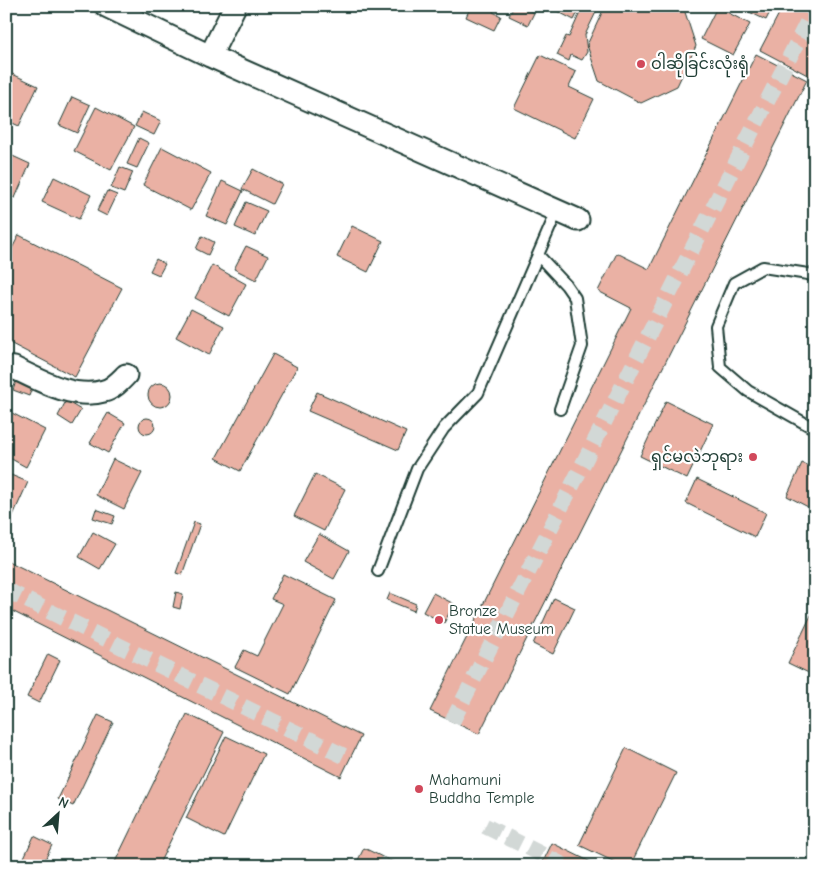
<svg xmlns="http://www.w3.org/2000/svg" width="821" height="872" font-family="'Comic Neue','Noto Sans Myanmar',sans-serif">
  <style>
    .building { fill: #eab1a4; stroke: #1f3d34 }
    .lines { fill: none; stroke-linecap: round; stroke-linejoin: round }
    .pedestrian-tunnel { stroke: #d2d8d6; stroke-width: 16; stroke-dasharray: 16 8; stroke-linecap: butt }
    .service-casing { stroke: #1f3d34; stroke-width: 14 }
    .minor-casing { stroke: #1f3d34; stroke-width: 25 }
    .service { stroke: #fff; stroke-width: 10 }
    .minor { stroke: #fff; stroke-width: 21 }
    .poi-dot { fill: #d1495b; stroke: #fff; stroke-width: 2 }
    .labels { text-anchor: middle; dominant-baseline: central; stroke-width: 4.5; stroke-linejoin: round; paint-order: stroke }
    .poi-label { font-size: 16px; fill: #1f3d34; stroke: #fff; text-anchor: start }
  </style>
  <rect width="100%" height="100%" fill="#fff"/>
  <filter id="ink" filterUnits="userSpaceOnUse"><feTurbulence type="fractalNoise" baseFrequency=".02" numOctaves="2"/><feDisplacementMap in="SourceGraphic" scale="10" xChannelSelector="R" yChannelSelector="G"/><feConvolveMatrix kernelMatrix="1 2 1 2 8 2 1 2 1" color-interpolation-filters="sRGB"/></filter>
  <g filter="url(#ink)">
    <path class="building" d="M471 6H496L493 12 501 16 494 30 466 17Z
      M514 6H520L534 13 528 25 509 16Z
      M547 6H581L574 20Z
      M583 6H599L585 35 587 52 582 60 571 55 569 61 557 55 566 36 569 37Z
      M605 6H683L696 46 677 86 641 103 599 81 587 45Z
      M745 6H773L766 20 743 9Z
      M783 6H815V79L760 50Z
      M717 7 750 24 733 55 701 39Z
      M756 54 807 80 479 734 430 711 631 308 598 291 617 253 649 269Z
      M540 55 576 72 569 87 594 99 575 138 514 108Z
      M6 71 38 86 19 126 6 120Z
      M72 97 90 105 77 133 59 125Z
      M96 107 134 127 111 170 74 151Z
      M142 112 161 121 154 135 135 126Z
      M139 138 149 143 137 168 127 164Z
      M162 147 211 173 191 210 143 185Z
      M6 153 30 164 15 198 6 195Z
      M120 167 133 172 124 193 111 188Z
      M253 169 282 184 272 204 242 189Z
      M54 177 91 195 79 219 42 202Z
      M222 181 243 191 227 225 206 216Z
      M107 191 117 195 107 216 97 211Z
      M246 202 267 211 255 236 235 227Z
      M352 226 383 241 368 272 337 257Z
      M19 235 122 288 75 377 6 341V260Z
      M202 236 214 242 208 255 196 249Z
      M246 246 268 256 256 280 234 269Z
      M156 259 165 264 159 275 150 271Z
      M212 265 246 284 229 316 195 298Z
      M191 309 224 326 209 355 176 337Z
      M273 354 297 367 240 471 216 458Z
      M16 381 32 388 29 396 13 390Z
      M148 395a12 12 0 1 1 24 0a12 12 0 1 1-24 0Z
      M317 392 406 432 398 450 308 411Z
      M66 401 81 410 72 425 58 416Z
      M666 401 713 424 687 479 640 456Z
      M6 410 45 430 26 467 6 456Z
      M108 413 125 423 108 453 90 443Z
      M139 426a8 8 0 1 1 16 0a8 8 0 1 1-16 0Z
      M113 459 142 473 124 509 96 495Z
      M802 463 815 469V498L810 508 787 496Z
      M6 473 28 482 7 529H6Z
      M315 474 345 489 324 531 294 516Z
      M697 479 766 513 755 537 686 503Z
      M96 509 115 516 112 524 93 518Z
      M194 522 200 524 182 575 176 573Z
      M93 532 115 544 100 569 79 557Z
      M319 534 349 551 334 579 303 562Z
      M6 560 361 736 341 777 6 608Z
      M283 574 336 600 290 694 235 667 244 650 257 656 283 604 271 599Z
      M176 592 183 594 180 609 173 607Z
      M390 593 416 604 414 611 387 600Z
      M433 593 454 604 444 623 423 612Z
      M554 598 575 608 553 654 533 644Z
      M815 607V676L788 663Z
      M48 654 60 660 39 703 27 697Z
      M187 714 224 732 158 866H113Z
      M98 715 113 722 73 806 58 799Z
      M226 736 264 754 224 837 186 818Z
      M626 748 676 773 630 866H623L579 845Z
      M34 836 52 845 42 866H20Z
      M552 843 599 866H541Z
      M364 848 401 866H355Z"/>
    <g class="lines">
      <path class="pedestrian-tunnel" d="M6 590 350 759
        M452 722 815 7
        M485 826 565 866
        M386 866 389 860"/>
      <g class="service-casing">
        <path id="service" d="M538 255 566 285 575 298 582 346 560 409
          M815 277 808 274 763 267 734 283 716 326 720 367 748 391 815 429
          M378 571 417 469 444 428 478 393 557 211"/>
      </g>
      <g class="minor-casing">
        <path id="minor" d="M106 6 210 56 578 220
          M210 56 235 6
          M6 367 14 368C41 381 74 400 104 391 113 389 120 381 126 375"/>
      </g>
      <use href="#service" class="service"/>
      <use href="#minor" class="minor"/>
    </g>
  </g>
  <g class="poi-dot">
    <circle cx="641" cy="64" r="5"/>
    <circle cx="753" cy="457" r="5"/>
    <circle cx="439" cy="620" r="5"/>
    <circle cx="419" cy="789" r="5"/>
  </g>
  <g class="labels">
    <g class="poi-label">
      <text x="651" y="64">ဝါဆိုခြင်းလုံးရုံ</text>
      <text x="743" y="457" text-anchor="end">ရှင်မလဲဘုရား</text>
      <text x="449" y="611">Bronze<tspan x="449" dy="18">Statue Museum</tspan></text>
      <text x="429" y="780">Mahamuni<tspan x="429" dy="18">Buddha Temple</tspan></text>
    </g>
  </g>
  <rect width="821" height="872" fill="none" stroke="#fff" stroke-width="25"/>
  <rect x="12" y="12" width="796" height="847" fill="none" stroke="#1f3d34" stroke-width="2" filter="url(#ink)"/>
  <g transform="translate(58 814) rotate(26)" stroke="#ffffff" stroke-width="4" paint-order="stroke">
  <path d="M0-4L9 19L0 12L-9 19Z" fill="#1f3d34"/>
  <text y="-8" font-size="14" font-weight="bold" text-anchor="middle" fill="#1f3d34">N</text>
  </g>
</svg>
